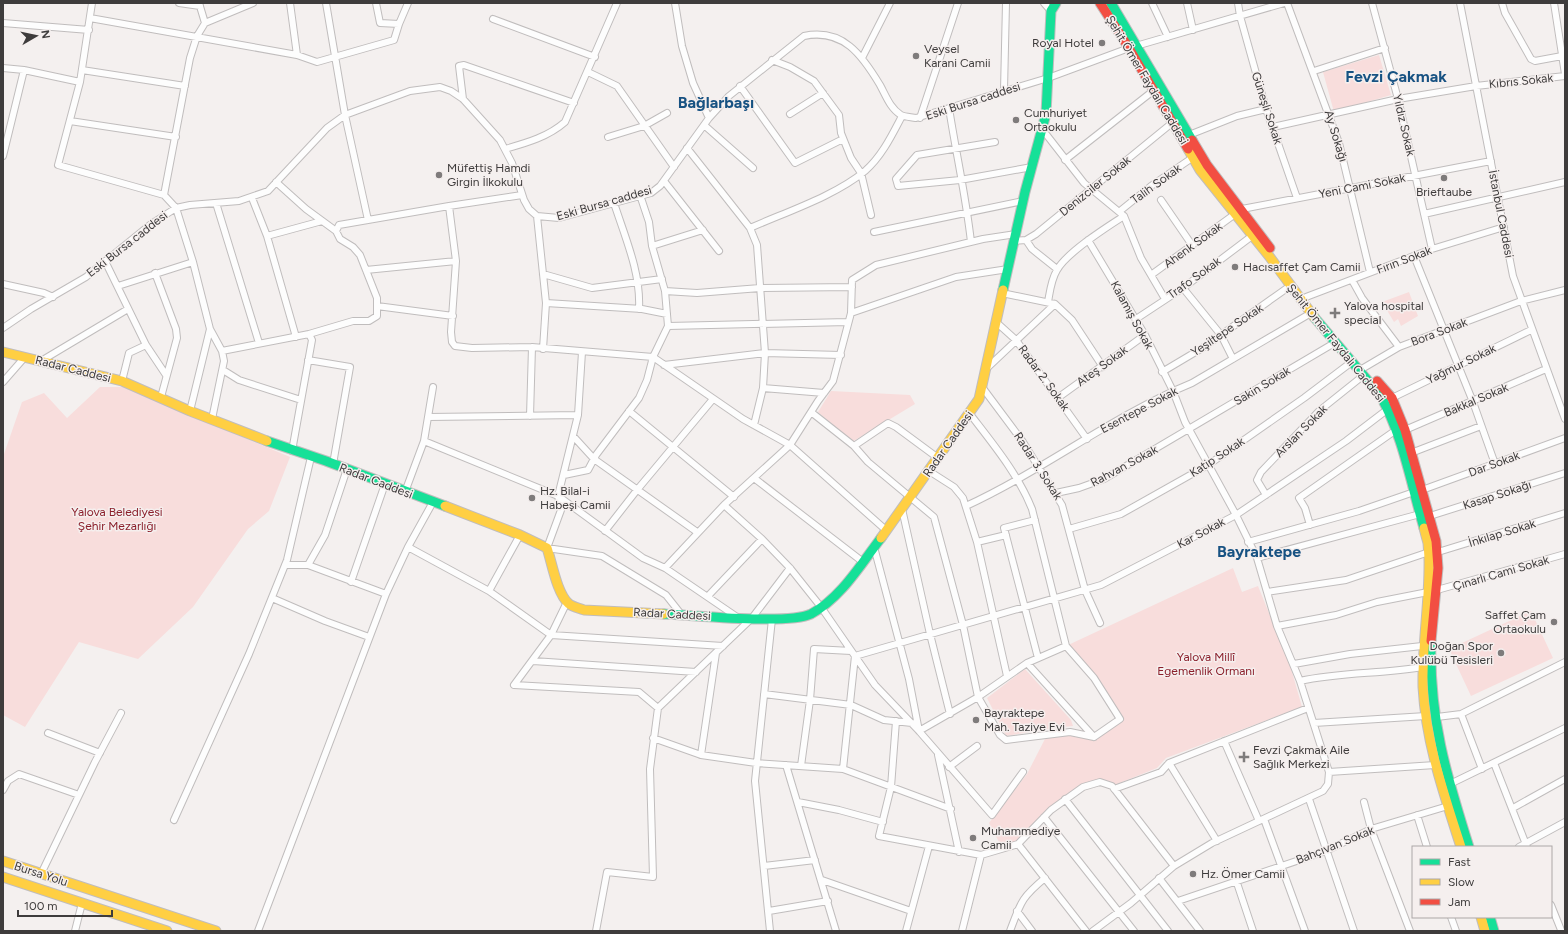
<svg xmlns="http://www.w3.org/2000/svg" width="1568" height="934" font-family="Figtree,sans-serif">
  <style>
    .green { fill: #f8dddc }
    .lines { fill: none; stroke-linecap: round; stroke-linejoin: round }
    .street-casing { stroke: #c0bdbd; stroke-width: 8 }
    .fast-casing { stroke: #c0bdbd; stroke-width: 11 }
    .slow-casing { stroke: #c0bdbd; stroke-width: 11 }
    .jam-casing { stroke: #c0bdbd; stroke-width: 11 }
    .street { stroke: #fdfdfd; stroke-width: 6 }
    .fast { stroke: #16e098; stroke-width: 9 }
    .slow { stroke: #ffcf43; stroke-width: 9 }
    .jam { stroke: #f24e42; stroke-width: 9 }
    .poi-dot { fill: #7e7b7b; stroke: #f5efee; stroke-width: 1.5 }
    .labels { text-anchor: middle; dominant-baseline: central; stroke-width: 3; stroke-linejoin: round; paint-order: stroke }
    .poi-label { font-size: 12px; fill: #3e3c3c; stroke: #f5efee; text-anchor: start }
    .street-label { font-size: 12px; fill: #3e3c3c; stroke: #f5efee }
    .park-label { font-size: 12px; fill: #8b1f2b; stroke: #f5efee }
    .district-label { font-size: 16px; font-weight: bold; fill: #175282; stroke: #f5efee }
  </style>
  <rect width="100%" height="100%" fill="#f4f0ef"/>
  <path class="green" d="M1379 55 1391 95 1334 112 1323 72Z
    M1409 292 1418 316 1401 326 1398 319 1394 322 1382 302Z
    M100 387H124L290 457 269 511 248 529 193 607 138 659 79 642 25 727 3 715V457L22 402 44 393 67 418Z
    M831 391 910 395 915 404 852 442 818 412Z
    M1233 568 1242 592 1258 586 1290 665 1302 707 1166 758 1157 768 1112 786 1100 782 1083 787 1065 799 1048 808 1044 817 1018 844 999 842 989 823 1027 774 1047 735 1070 732 1094 737 1120 719 1094 678 1066 646Z
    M1531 611 1553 658 1471 696 1449 649Z
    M1025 669 1071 720 1073 726 1053 728 1006 736 987 698Z"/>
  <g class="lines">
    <g class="street-casing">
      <path id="street" d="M92 3 80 82 58 165 164 195 176 208 193 262 210 329 190 411
        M179 3 200 6
        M290 3 297 55
        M326 3 345 115 368 220
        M376 3 380 23 399 24
        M675 3 682 46 693 83 709 118
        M1044 3 1051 11
        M1152 3 1168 37
        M1187 3 1193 30
        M1238 3 1240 16 1266 109 1297 198
        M1287 3 1339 143 1370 272
        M1372 3 1398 99 1432 249
        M1460 3 1513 276 1565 419
        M1502 3 1505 13 1531 59 1535 61 1562 56
        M1554 3 1565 74
        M90 18 297 55 317 62 394 40 399 24 408 3
        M493 19 595 57
        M3 23 89 30
        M205 23 253 3
        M862 58 890 3
        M772 60 790 67 814 81 839 115 841 133 851 158 861 173 871 215
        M3 68 24 70 80 82
        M82 70 185 86
        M1314 71 1385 48
        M588 72 617 86 674 167
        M740 86 795 163 843 139
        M1004 90 1006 3
        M463 99 459 66 464 65 574 103
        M949 108C956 153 966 197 971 242
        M790 114 823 93
        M920 118 958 3
        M70 121 176 137
        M704 125 753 168
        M1273 127 1398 99 1476 86 1565 76
        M1042 129 1084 183 1124 216 1141 258 1165 299
        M1189 135 1237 116 1266 109
        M608 137 644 126 667 113
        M995 142 917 155 896 179 898 186 960 180 1032 167
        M687 148 750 228 757 245 765 353 763 388 754 425
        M505 149C526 143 548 137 565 122L617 3
        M3 156 24 70
        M1065 160 1153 91
        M664 181 719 251
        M276 182 306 209 336 231
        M164 195 190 58 197 36 205 23 199 3
        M252 198 267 236 296 337
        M1161 200 1192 245
        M216 203 259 343
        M614 203C625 237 641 273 639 309
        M449 206 456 261 451 332 452 342 455 346 472 348 532 347 653 357 743 419 790 445 887 531
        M1120 211 1151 186 1192 158
        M1424 214 1565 182
        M537 216 546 303 543 349
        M750 228C786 212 835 196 865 171 882 156 892 135 902 116
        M874 232 1023 201
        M267 236 322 221
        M1026 240 1032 249 1057 269
        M1088 240 1145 335 1173 391 1185 422 1236 515 1257 558 1277 626 1300 681 1329 772 1328 784 1323 791 1212 843 1174 866 1131 903 1093 931
        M1014 241 1026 240 1036 234 1172 123
        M652 246 703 230
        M1414 256 1473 402 1495 464
        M105 261 146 345 166 375
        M366 270 456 261
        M155 273 176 329 177 338 161 397
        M543 274 592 288 662 279
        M1151 275 1242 209 1491 161
        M1352 280 1362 298 1399 347
        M3 284 44 293 53 297
        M118 286 193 262
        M1183 288 1221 335 1233 359
        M665 291 697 293 760 288 852 287
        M1002 293 1055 304 1072 320 1103 367
        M1306 297 1432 249 1504 227
        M1048 302C1050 291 1051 280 1057 270 1067 252 1107 227 1124 216
        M546 303 642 309 667 314
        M377 306 453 316
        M851 313 956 277 1008 269
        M1136 319 1183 288 1252 236
        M996 322 1016 340 1087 439
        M668 326 848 322
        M3 328 31 309 86 277 151 224 176 208 190 205 239 201 268 191 327 128 345 115 410 91 440 87 451 91 463 99 500 140 512 163 524 200 529 209 537 216 559 218 651 193 660 186 709 118 729 96 804 36C843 28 862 55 880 85 886 96 890 108 901 115 905 117 912 117 916 118L1048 78 1129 48 1284 3
        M210 329 222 351 224 361 212 419
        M309 334 353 321H369L377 316V298L360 255 353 247 340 239 336 231 339 225 449 206 522 195
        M222 351 309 334 312 340 292 451
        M582 352 578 415 558 496 561 510 547 548 602 556 666 595 681 614
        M308 360 350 367 333 464
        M41 361 128 309
        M664 365 765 353 841 355
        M987 368 1055 304
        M223 370 239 380 301 400
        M1360 370 1399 347 1521 301 1565 290
        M1162 372 1204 347 1290 286
        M122 381 129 353 146 345
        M3 382 24 358
        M982 387 1023 442 1062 505 1085 590 1100 623
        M763 388 824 393
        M1059 397 1145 335
        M1392 398 1531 330
        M629 411 734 497
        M811 412 854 446 868 462 934 517 963 625 978 697 1000 735 1006 740 1070 732 1094 737 1027 663
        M970 414C993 444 1018 474 1032 509L1066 646 1094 678 1120 719 1094 737
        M530 416 532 347
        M428 417 578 415
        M1405 430 1546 369
        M573 436 594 459 697 532
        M424 441 558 496 643 558 665 568 737 617
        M854 446 888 423 896 427 938 458
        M1411 453 1481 426
        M929 471 954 487 963 498 977 542 1007 676
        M564 475 588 470 596 455 639 398 647 380 653 357 668 326 665 291 652 246 649 222 640 195
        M754 478 863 562
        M1422 490 1565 438
        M405 492 424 441 433 387
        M1056 493 1079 488 1104 479 1336 342
        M1266 495 1257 480 1261 472 1319 411 1364 375
        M724 505 762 539 790 568 821 607 875 685 919 731 992 815 1023 772
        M966 506C1044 470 1112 416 1192 383L1311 313
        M902 509 930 634 950 714
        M1430 516 1565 473
        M1035 520 1004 528 1038 658
        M1310 525 1305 508 1299 498 1396 430
        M1069 529 1121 514 1208 465 1304 398 1353 361
        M605 531 637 490 713 399
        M977 542 1006 535
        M1248 542 1359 511 1414 492
        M408 547 489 591 551 635 723 646
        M874 547 909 679 919 731 978 697 1027 663 1066 646
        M1438 552 1565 513
        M1257 558 1420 514
        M285 565H308L325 535 347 469
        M308 565 386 594
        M665 568 724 505 790 445 818 401 833 381 851 313 852 280 876 265 983 239 1016 234
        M351 582 385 484
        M1437 590 1565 554
        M489 591 520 535
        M1267 592 1346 580 1429 552
        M708 596 762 539
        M272 598 325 621 369 637
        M567 602 551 635 514 685 639 692 658 708
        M1277 626 1336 615 1377 602 1428 592
        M533 661 696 672
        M1294 664 1350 654 1422 646
        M1300 681C1340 672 1382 674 1423 667
        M764 694 851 705 884 720 912 723
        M1461 714 1482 769
        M1434 715 1437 717 1461 714 1565 662
        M896 721 891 787 879 836 981 855 1018 844 1051 810 1083 787 1100 782 1112 786 1174 866
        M1314 723 1426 716
        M48 733 100 753
        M653 738 701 755 756 763 843 769 951 809
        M1224 741 1259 821
        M701 755 716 653
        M938 755 959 852
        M1169 763 1217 841
        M1494 763 1527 847
        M786 765 836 931
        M801 766 810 700 814 649 851 651
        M949 767 977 746
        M843 769 855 656 1101 585 1236 515 1346 441 1388 409
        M1329 772 1435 765
        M1450 784 1565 728
        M1114 789 1161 772 1169 763 1308 708
        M3 790 8 781 19 774 79 795
        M1065 799 1168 931
        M1309 799 1354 931
        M798 802 839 810 883 822
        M1364 802 1371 829 1410 931
        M1513 808 1565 779
        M1417 815 1427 847
        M1044 817 1134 931
        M1264 819 1305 931
        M174 820 249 654 287 560 311 457
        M1018 844 1086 931
        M1519 847 1565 822
        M764 866 815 860
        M41 874 95 762 121 713
        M1159 878 1200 931
        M822 880 911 911
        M1236 880 1253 931
        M1178 901 1326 851 1371 829 1448 806
        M1551 905 1561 930
        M769 911 828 901
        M1017 911 1032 931
        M1451 917 1456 931
        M75 931 82 903
        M258 931 386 594 408 547 433 502
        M596 931 607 872 653 877 650 769 658 708 752 618 790 568
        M770 931 755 781 772 619
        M906 931 929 846
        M962 931 981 855
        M1010 931C1021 902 1021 898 1045 878"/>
    </g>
    <g class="fast-casing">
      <path id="fast" d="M1111 3 1192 140
        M1003 290 1025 192 1046 114 1051 11 1056 3
        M1314 317 1380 395C1403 435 1411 484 1424 528
        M267 441 326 461 445 506
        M664 614C694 615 788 625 811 614 841 598 861 564 881 538
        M1431 641C1429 718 1446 774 1469 847
        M1490 917 1494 931"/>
    </g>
    <g class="slow-casing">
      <path id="slow" d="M1188 149 1200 170 1269 256 1314 317
        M3 352 122 381 190 411 267 441
        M445 506 520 535 547 548C552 563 557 594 569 604 573 607 579 608 584 610L664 614
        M1424 528 1428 543 1429 558C1430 601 1422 644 1423 687 1426 743 1444 794 1461 847
        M881 538 979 399 1003 290
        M3 861 216 931
        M3 877 167 931
        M1481 917 1485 931"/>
    </g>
    <g class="jam-casing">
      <path id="jam" d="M1100 3 1129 48 1188 149
        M1192 140 1207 165 1270 248
        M1377 381 1392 398 1405 430 1436 541 1438 568 1431 641"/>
    </g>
    <use href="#street" class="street"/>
    <use href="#fast" class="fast"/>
    <use href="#slow" class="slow"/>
    <use href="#jam" class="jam"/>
  </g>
  <g class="poi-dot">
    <circle cx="1102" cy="43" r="4"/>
    <circle cx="916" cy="56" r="4"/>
    <circle cx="1016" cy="120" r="4"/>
    <circle cx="439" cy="175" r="4"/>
    <circle cx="1444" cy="178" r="4"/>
    <circle cx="1235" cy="267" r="4"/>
    <path d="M1333 307h4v4h4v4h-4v4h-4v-4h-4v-4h4z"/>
    <circle cx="532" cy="498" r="4"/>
    <circle cx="1554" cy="622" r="4"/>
    <circle cx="1501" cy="653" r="4"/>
    <circle cx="976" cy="720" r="4"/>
    <path d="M1242 751h4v4h4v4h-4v4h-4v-4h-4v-4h4z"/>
    <circle cx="973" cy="838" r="4"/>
    <circle cx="1193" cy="874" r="4"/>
  </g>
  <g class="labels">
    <g class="poi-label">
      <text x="1094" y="43" text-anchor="end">Royal Hotel</text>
      <text x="924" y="49">Veysel<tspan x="924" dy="14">Karani Camii</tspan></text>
      <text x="1024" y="113">Cumhuriyet<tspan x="1024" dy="14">Ortaokulu</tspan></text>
      <text x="447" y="168">Müfettiş Hamdi<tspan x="447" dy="14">Girgin İlkokulu</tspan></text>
      <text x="1444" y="192" text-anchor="middle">Brieftaube</text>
      <text x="1243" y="267">Hacısaffet Çam Camii</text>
      <text x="1344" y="306">Yalova hospital<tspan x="1344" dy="14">special</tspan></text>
      <text x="540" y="491">Hz. Bilal-i<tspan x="540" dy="14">Habeşi Camii</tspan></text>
      <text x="1546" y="615" text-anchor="end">Saffet Çam<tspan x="1546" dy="14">Ortaokulu</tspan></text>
      <text x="1493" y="646" text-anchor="end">Doğan Spor<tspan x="1493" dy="14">Kulübü Tesisleri</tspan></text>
      <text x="984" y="713">Bayraktepe<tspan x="984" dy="14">Mah. Taziye Evi</tspan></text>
      <text x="1253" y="750">Fevzi Çakmak Aile<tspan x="1253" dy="14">Sağlık Merkezi</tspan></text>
      <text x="981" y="831">Muhammediye<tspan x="981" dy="14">Camii</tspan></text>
      <text x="1201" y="874">Hz. Ömer Camii</text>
    </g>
    <g class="street-label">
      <text transform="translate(1147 80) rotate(59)">Şehit Ömer Faydalı Caddesi</text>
      <text transform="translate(1521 81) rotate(-6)">Kıbrıs Sokak</text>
      <text transform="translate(973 101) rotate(-18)">Eski Bursa caddesi</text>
      <text transform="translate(1267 108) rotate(72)">Güneşli Sokak</text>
      <text transform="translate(1404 125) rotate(77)">Yıldız Sokak</text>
      <text transform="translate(1336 136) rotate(73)">Ay Sokağı</text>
      <text transform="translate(1156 184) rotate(-36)">Talih Sokak</text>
      <text transform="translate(1095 186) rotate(-39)">Denizciler Sokak</text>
      <text transform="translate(1362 186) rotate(-11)">Yeni Cami Sokak</text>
      <text transform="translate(604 203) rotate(-16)">Eski Bursa caddesi</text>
      <text transform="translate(1501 214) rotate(79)">İstanbul Caddesi</text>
      <text transform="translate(127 244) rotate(-38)">Eski Bursa caddesi</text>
      <text transform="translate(1193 245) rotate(-36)">Ahenk Sokak</text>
      <text transform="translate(1404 260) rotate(-21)">Fırın Sokak</text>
      <text transform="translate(1194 278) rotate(-36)">Trafo Sokak</text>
      <text transform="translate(1132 315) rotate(61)">Kalamış Sokak</text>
      <text transform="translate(1227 330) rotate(-34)">Yeşiltepe Sokak</text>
      <text transform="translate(1439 332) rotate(-21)">Bora Sokak</text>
      <text transform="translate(1336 343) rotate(51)">Şehit Ömer Faydalı Caddesi</text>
      <text transform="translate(1461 364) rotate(-26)">Yağmur Sokak</text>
      <text transform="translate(1102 366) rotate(-36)">Ateş Sokak</text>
      <text transform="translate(73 369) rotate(14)">Radar Caddesi</text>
      <text transform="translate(1044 378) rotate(54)">Radar 2. Sokak</text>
      <text transform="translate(1262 386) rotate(-31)">Sakin Sokak</text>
      <text transform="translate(1476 400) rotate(-23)">Bakkal Sokak</text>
      <text transform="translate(1139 410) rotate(-28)">Esentepe Sokak</text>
      <text transform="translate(1301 431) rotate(-45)">Arslan Sokak</text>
      <text transform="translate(948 444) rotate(-55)">Radar Caddesi</text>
      <text transform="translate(1217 457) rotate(-33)">Katip Sokak</text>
      <text transform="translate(1494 464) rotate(-20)">Dar Sokak</text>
      <text transform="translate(1038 466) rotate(57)">Radar 3. Sokak</text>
      <text transform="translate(1124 466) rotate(-28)">Rahvan Sokak</text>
      <text transform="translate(376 481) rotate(21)">Radar Caddesi</text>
      <text transform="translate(1497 495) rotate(-18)">Kasap Sokağı</text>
      <text transform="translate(1201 533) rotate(-28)">Kar Sokak</text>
      <text transform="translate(1502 533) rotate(-17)">İnkılap Sokak</text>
      <text transform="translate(1501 573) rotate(-16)">Çınarlı Cami Sokak</text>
      <text transform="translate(672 614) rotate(3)">Radar Caddesi</text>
      <text transform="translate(1335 845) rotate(-22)">Bahçıvan Sokak</text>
      <text transform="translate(41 874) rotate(18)">Bursa Yolu</text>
    </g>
    <g class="park-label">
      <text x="117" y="512">Yalova Belediyesi<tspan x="117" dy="14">Şehir Mezarlığı</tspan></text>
      <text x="1206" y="657">Yalova Millî<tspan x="1206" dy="14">Egemenlik Ormanı</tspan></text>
    </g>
    <g class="district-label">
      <text x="1396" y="76">Fevzi Çakmak</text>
      <text x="716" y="102">Bağlarbaşı</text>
      <text x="1259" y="551">Bayraktepe</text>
    </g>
  </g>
  <rect width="1568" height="934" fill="none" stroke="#3e3c3c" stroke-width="8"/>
  <rect x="1412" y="846" width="140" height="72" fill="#f5efee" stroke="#aca7a7"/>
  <rect x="1420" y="859" width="20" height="6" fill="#16e098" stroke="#aca7a7"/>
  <text x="1448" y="866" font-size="12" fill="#3e3c3c">Fast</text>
  <rect x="1420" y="879" width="20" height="6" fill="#ffcf43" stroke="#aca7a7"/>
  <text x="1448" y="886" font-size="12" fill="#3e3c3c">Slow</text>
  <rect x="1420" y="899" width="20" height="6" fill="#f24e42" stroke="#aca7a7"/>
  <text x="1448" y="906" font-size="12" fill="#3e3c3c">Jam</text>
  <g transform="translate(36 36) rotate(81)" stroke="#f5efee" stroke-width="3" paint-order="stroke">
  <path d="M0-3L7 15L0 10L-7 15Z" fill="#3e3c3c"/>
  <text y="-6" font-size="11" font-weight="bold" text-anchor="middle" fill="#3e3c3c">N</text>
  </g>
  <path d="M18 910v6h94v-6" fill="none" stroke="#3e3c3c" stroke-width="2"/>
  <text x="24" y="910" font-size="12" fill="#3e3c3c" stroke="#f5efee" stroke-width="3" paint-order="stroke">100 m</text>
</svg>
